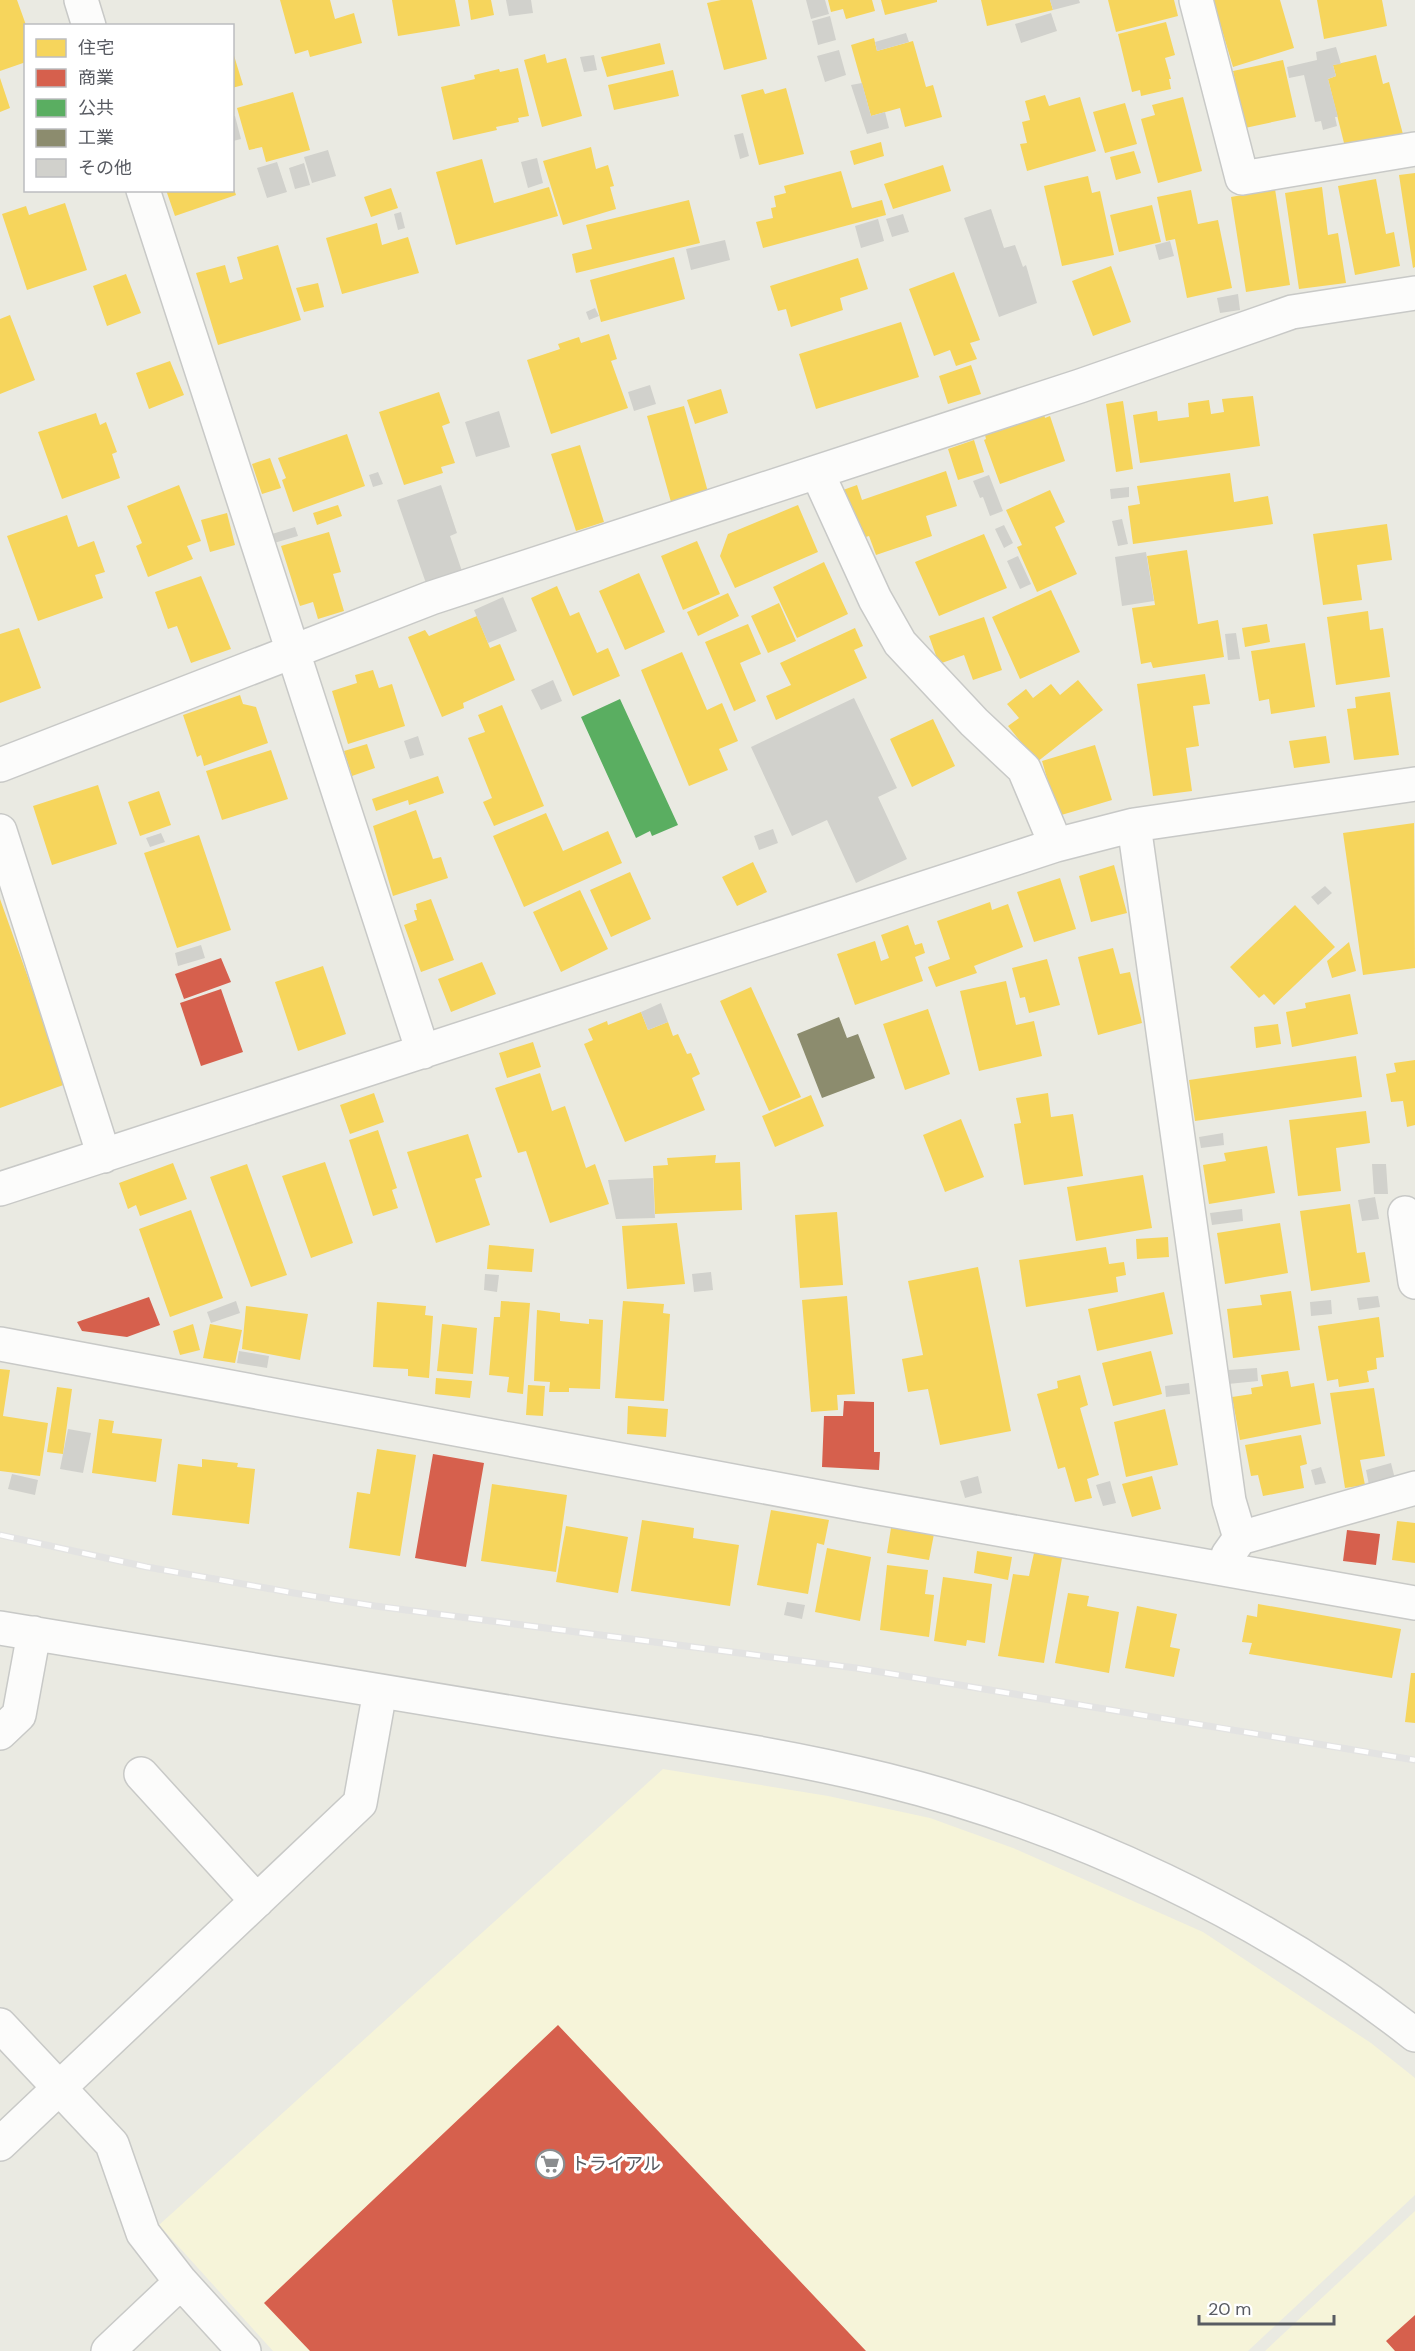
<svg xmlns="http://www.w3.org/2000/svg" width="1415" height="2351" font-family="'DM Sans','Noto Sans JP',sans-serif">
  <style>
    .commercial { fill: #f6f4d9 }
    .homes { fill: #f6d55c }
    .shops { fill: #d6604d }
    .public { fill: #5aae61 }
    .industry { fill: #8c8c6e }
    .building { fill: #d1d1cc }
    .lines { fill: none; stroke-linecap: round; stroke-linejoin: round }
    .minor-casing { stroke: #c8c9c7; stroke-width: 36 }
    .minor { stroke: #fcfcfb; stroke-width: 33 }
    .rail-casing { stroke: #e3e3e2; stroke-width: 7 }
    .rail { stroke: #fff; stroke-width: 4.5; stroke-dasharray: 14; stroke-linecap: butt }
    .labels { text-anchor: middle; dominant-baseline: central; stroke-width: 6; stroke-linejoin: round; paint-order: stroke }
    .poi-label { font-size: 18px; fill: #585b62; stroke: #fff; text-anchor: start }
  </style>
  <rect width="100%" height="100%" fill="#eaeae2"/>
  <path class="commercial" d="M663 1769 828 1796 930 1818 1013 1848 1203 1932 1371 2043 1415 2078V2195L1248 2351H273L159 2225Z
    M1415 2211V2351H1265Z"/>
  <path class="homes" d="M0 0H17L26 25V62L0 71Z
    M280 0H330L335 19 354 13 362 43 310 57 308 50 295 54Z
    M392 0H455L460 26 398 36Z
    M468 0H491L494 15 471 20Z
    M721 0H752L767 59 724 70 707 3Z
    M828 0H872L875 11 846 19 843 9 831 12Z
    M881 0H937V2L885 15Z
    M981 0H1050L1053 10 987 26Z
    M1108 0H1174L1178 16 1116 32Z
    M1213 0H1280L1294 48 1233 67Z
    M1317 0H1382L1387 26 1324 39Z
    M1166 22 1175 55 1165 58 1171 79H1169L1171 89 1141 96 1140 90 1132 92 1118 34Z
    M874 38 877 51 913 41 926 87 933 85 942 117 905 127 900 108 871 116 851 45Z
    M660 43 665 64 607 77 601 57Z
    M232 49 243 85 232 88Z
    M545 54 547 63 566 58 582 116 542 127 524 60Z
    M1376 55 1383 84 1389 82 1404 138 1345 147 1328 79 1336 76 1333 65Z
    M1283 60 1296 117 1245 128 1233 71Z
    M518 68 529 116 518 118 519 122 496 127 497 130 453 140 441 87 475 79 474 75 499 69 500 72Z
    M673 70 679 96 614 110 608 85Z
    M0 78 10 108 0 112Z
    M786 88 804 154 759 165 741 95 763 89 765 94Z
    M293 92 310 150 266 162 262 147 249 150 237 108Z
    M1045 95 1049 106 1080 97 1096 151 1027 171 1020 144 1027 143 1022 122 1030 120 1025 101Z
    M1183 97 1202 171 1158 183 1141 119 1155 115 1152 105Z
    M1125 103 1137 144 1105 153 1093 112Z
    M881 142 884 156 854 165 850 151Z
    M591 147 596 169 608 165 614 186 610 187 616 209 563 225 543 161Z
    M1134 151 1141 173 1116 180 1110 157Z
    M482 159 494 203 549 187 558 216 456 245 436 172Z
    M943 165 951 191 893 209 884 184Z
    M841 171 852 208 882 200 886 215 763 248 756 222 773 218 771 208 776 207 774 196 786 193 784 186Z
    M1415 173V267L1413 268 1399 175Z
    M1088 176 1092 193 1100 191 1114 255 1062 266 1044 186Z
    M1376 179 1386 234 1394 232 1400 266 1355 275 1338 186Z
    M233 186 236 195 175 216 166 190H232Z
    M1322 187 1328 235 1338 233 1346 283 1299 289 1285 193Z
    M391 188 398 208 371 217 364 197Z
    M1275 189 1290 285 1246 292 1231 197Z
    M1191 190 1198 224 1218 220 1232 288 1187 298 1175 239 1166 241 1157 197Z
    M689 200 700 243 576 273 572 254 592 249 586 225Z
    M65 203 87 270 27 290 2 214 26 206 29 215Z
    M1152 205 1161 242 1119 252 1110 215Z
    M377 223 382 245 408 237 419 273 342 294 326 238Z
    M278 245 301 320 218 345 196 273 225 265 230 283 243 279 237 257Z
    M674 257 685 299 601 322 590 280Z
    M858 258 868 289 840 298 843 310 791 327 786 309 778 311 770 286Z
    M1111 266 1131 322 1093 336 1072 281Z
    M954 272 980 340 970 343 977 359 956 366 950 350 934 356 909 289Z
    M126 274 141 313 107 326 93 286Z
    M318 283 324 307 304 312 296 288Z
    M10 315 35 380 0 394V319Z
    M901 322 919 377 816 409 799 354Z
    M609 334 617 359 611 361 628 408 551 434 527 360 560 349 558 344 579 337 581 343Z
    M170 361 184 395 149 409 136 373Z
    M971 365 981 394 948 404 939 376Z
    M721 389 728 413 695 424 687 400Z
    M439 392 450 423 442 426 455 463 441 467 443 473 404 485 379 412Z
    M1253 396 1260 446 1140 463 1133 415 1157 411 1158 421 1189 417 1188 403 1209 400 1211 414 1224 412 1222 399Z
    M1123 401 1133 469 1116 472 1106 404Z
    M684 406 708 492 671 502 647 416Z
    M96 413 100 425 106 422 117 452 112 454 120 478 62 499 38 432Z
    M1044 414 1045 418 1050 416 1065 461 1000 484 984 440 986 439 985 435Z
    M347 434 365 486 293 512 282 480 286 478 278 458Z
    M974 440 984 472 958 480 948 449Z
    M580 445 604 522 576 531 551 454Z
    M270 458 281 488 262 494 252 464Z
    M946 471 957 506 926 516 932 536 876 555 869 536 859 539 843 490 857 485 862 500Z
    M1230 473 1234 502 1268 496 1273 524 1133 544 1128 506 1140 504 1137 486Z
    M179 485 201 541 187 546 193 559 148 577 136 546 142 543 127 506Z
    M1050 490 1065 522 1055 527 1077 574 1037 592 1017 547 1022 545 1006 510Z
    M338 505 342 516 317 525 313 513Z
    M798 505 818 552 735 588 720 556 728 534Z
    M227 513 235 545 210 552 201 520Z
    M67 515 78 547 94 541 105 572 95 575 103 598 38 621 7 536Z
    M1387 524 1392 560 1357 565 1362 600 1323 605 1313 534Z
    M329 532 341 572 333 574 344 611 318 619 313 602 300 606 281 546Z
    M984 534 1007 588 939 616 915 562Z
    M697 541 720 594 683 610 661 556Z
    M1187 550 1198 624 1218 620 1224 657 1153 668 1151 662 1141 664 1132 608 1155 605 1147 556Z
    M824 562 848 614 797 638 773 587Z
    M639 573 665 632 625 650 599 591Z
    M201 576 231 649 191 663 177 626 168 629 155 592Z
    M557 586 570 616 579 612 597 653 608 648 620 676 573 696 531 598Z
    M1051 590 1080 652 1020 679 992 617Z
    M728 593 739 616 698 636 687 612Z
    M779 603 796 641 768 653 751 616Z
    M1368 611 1370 630 1383 628 1390 677 1336 685 1327 617Z
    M477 616 490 648 500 644 515 680 463 703 464 708 442 717 408 637 425 630 429 636Z
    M984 617 1002 670 973 680 964 655 939 664 929 636Z
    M748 624 761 654 740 663 756 701 734 711 705 642Z
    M1267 624 1270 642 1245 647 1242 628Z
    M19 628 41 688 0 703V634Z
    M855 628 863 646 854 650 867 678 776 720 766 696 791 685 780 663Z
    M1305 643 1315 707 1271 714 1269 699 1259 701 1251 651Z
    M682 652 707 710 722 703 738 741 719 749 728 770 689 786 641 670Z
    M373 670 379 688 392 684 405 726 348 744 332 691 357 683 355 675Z
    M1205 674 1210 704 1193 706 1199 746 1186 748 1192 791 1153 796 1137 684Z
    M1078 680 1103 710 1037 762 1008 726 1019 718 1007 704 1026 689 1033 698 1051 684 1060 695Z
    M1390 692 1399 755 1354 760 1347 709 1356 708 1355 697Z
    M240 695 243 704 256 707 268 743 204 766 201 755 197 757 183 715Z
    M502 705 544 806 494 826 483 802 492 798 468 738 485 732 478 715Z
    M933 719 955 766 912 787 890 739Z
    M1326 736 1330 763 1294 768 1289 741Z
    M367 744 375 768 352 776 344 751Z
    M1095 745 1112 800 1058 816 1042 761Z
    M271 750 288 799 222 820 206 771Z
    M438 776 444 793 409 805 408 800 376 811 372 799Z
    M98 785 117 844 52 865 33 806Z
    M159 791 171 825 140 836 128 802Z
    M416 810 433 859 441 857 448 878 393 896 373 826Z
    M546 813 563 851 608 831 622 863 524 907 493 836Z
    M1414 823 1415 968 1363 975 1343 833Z
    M199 835 231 930 177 948 144 853Z
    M753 862 767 892 737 906 722 877Z
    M1114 865 1127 913 1091 922 1079 876Z
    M630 872 651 919 611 937 590 890Z
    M1060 878 1076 929 1034 942 1017 892Z
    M580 890 608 949 561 972 533 912Z
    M0 899 66 1084 0 1108Z
    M431 899 454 960 421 972 404 925 417 920 414 910H417L416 904Z
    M990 902 992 910 1008 904 1023 947 974 966 977 973 936 987 928 967 950 959 937 921Z
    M1295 905 1335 947 1274 1005 1264 994 1259 998 1230 967Z
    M908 925 915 945 922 943 925 953 915 957 923 981 855 1005 837 954 875 941 881 961 889 958 881 935Z
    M1349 942 1356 971 1332 978 1327 961Z
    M1113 948 1120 974 1130 972 1142 1023 1098 1035 1078 957Z
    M1047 959 1060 1005 1029 1013 1025 997 1020 998 1012 968Z
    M482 962 496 994 451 1012 438 979Z
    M323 966 346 1034 298 1051 275 982Z
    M1006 981 1016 1025 1034 1021 1042 1056 979 1071 960 991Z
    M751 987 801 1097 769 1111 720 1001Z
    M1350 994 1358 1034 1292 1047 1286 1012 1306 1008 1305 1003Z
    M928 1009 950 1074 905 1090 883 1024Z
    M641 1012 648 1030 668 1022 673 1036 678 1034 687 1054 691 1053 700 1074 692 1078 705 1110 625 1142 584 1044 593 1040 588 1029 607 1021 608 1025Z
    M1278 1024 1281 1044 1256 1048 1254 1027Z
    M533 1042 541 1067 507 1078 499 1053Z
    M1356 1056 1362 1097 1195 1121 1189 1080Z
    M1415 1060V1125L1407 1127 1403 1101 1391 1102 1386 1074 1396 1072 1394 1063Z
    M540 1073 552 1111 565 1106 586 1168 595 1164 609 1204 550 1223 526 1151 518 1153 495 1088Z
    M374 1093 384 1122 350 1134 340 1105Z
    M1048 1093 1051 1117 1073 1114 1083 1176 1024 1185 1014 1124 1021 1123 1016 1098Z
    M811 1095 824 1126 775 1147 762 1116Z
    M1366 1111 1370 1143 1336 1148 1341 1191 1298 1196 1289 1120Z
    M961 1119 984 1177 945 1192 923 1135Z
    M378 1130 397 1188 392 1190 398 1208 373 1216 349 1140Z
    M468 1134 482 1177 475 1179 490 1225 436 1243 407 1152Z
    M1267 1146 1275 1193 1209 1204 1203 1165 1226 1161 1224 1153Z
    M716 1155 715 1163 740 1162 742 1210 655 1214 653 1166 668 1165 667 1158Z
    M325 1162 353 1243 311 1258 282 1176Z
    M173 1163 187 1199 140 1216 136 1205 128 1209 119 1183Z
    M247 1164 287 1275 251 1287 210 1177Z
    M1143 1175 1152 1228 1076 1241 1067 1187Z
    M1350 1204 1357 1253 1365 1252 1370 1282 1311 1291 1300 1211Z
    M191 1210 223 1298 170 1317 139 1229Z
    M837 1212 843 1285 800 1288 795 1215Z
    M677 1223 685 1284 627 1289 622 1226Z
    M1280 1223 1288 1273 1225 1284 1217 1233Z
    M1168 1237 1169 1257 1137 1259 1136 1239Z
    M489 1245 534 1249 532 1272 487 1269Z
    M1106 1247 1109 1264 1124 1262 1126 1275 1116 1277 1118 1292 1026 1307 1019 1260Z
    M978 1267 1011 1431 940 1445 928 1389 908 1392 902 1359 923 1355 908 1281Z
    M1291 1291 1300 1350 1233 1358 1227 1309 1262 1305 1260 1295Z
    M1164 1292 1173 1334 1097 1351 1088 1309Z
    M847 1296 855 1394 837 1395 838 1410 811 1412 802 1300Z
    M501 1301 530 1303 523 1394 507 1392 509 1377 489 1375 494 1317H500Z
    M623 1301 664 1304 663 1313 670 1314 664 1401 615 1398Z
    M377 1302 426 1306 425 1315 433 1316 429 1378 408 1376V1369L373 1367Z
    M246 1306 308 1314 300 1360 242 1349Z
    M537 1310 560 1313V1321L589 1324V1319L603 1320 600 1389 569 1388V1392H549L550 1382 534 1381Z
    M1379 1317 1384 1357 1376 1358 1377 1369 1367 1371 1369 1382 1339 1387 1338 1379 1327 1381 1318 1326Z
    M193 1324 200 1350 180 1355 173 1331Z
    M210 1324 242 1330 235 1363 203 1358Z
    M442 1324 477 1328 473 1374 437 1371Z
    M1151 1351 1162 1394 1113 1406 1102 1363Z
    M0 1369 10 1370 3 1416 48 1423 40 1476 0 1471Z
    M1288 1371 1291 1387 1314 1383 1321 1424 1240 1440 1232 1397 1252 1394 1251 1388 1263 1386 1261 1375Z
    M1080 1375 1088 1405 1080 1408 1099 1475 1087 1479 1092 1498 1075 1502 1065 1467 1058 1469 1037 1394 1058 1388 1057 1381Z
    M436 1378 472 1381 470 1398 435 1394Z
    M528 1385 545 1386 543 1416 526 1415Z
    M57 1387 72 1389 63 1454 47 1452Z
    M1374 1388 1385 1456 1360 1460 1365 1485 1345 1488 1330 1393Z
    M628 1406 668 1409 666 1437 627 1434Z
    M1165 1409 1178 1465 1126 1477 1114 1422Z
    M99 1419 114 1421 112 1433 162 1439 156 1482 92 1473Z
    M1301 1435 1307 1464 1300 1466 1304 1488 1263 1496 1258 1475 1251 1476 1245 1445Z
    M377 1449 416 1455 400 1556 349 1548 357 1492 370 1494Z
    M202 1459 238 1463 237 1467 255 1469 249 1524 172 1515 178 1464 202 1467Z
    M1152 1476 1161 1509 1132 1517 1122 1484Z
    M492 1484 567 1495 556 1572 481 1561Z
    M771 1510 829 1520 824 1545 817 1543 808 1594 757 1585Z
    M642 1520 694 1528 693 1538 739 1545 730 1606 631 1591Z
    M1397 1521 1415 1523V1563L1392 1560Z
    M566 1526 628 1537 618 1593 556 1582Z
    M891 1528 934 1534 929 1560 887 1553Z
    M827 1548 871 1557 860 1621 815 1612Z
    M977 1551 1012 1557 1008 1580 974 1573Z
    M1034 1553 1062 1558 1044 1663 998 1656 1013 1574 1029 1576Z
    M887 1565 928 1570 925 1594 934 1595 929 1637 880 1630Z
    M943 1577 992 1584 985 1643 967 1640 966 1646 934 1641Z
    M1068 1593 1089 1596 1087 1606 1119 1612 1109 1673 1055 1663Z
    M1258 1604 1401 1629 1392 1678 1249 1654 1252 1643 1242 1642 1247 1615 1257 1617Z
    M1137 1606 1177 1614 1170 1647 1180 1649 1174 1677 1125 1668Z
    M1411 1673H1415V1723L1405 1722Z"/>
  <path class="shops" d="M221 958 231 982 184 999 175 974Z
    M221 989 243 1052 201 1066 180 1003Z
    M149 1297 160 1325 127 1337 82 1331 77 1322Z
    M844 1401 874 1402V1452H880L879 1470 822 1467 824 1416H843Z
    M433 1454 484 1463 466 1567 415 1558Z
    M1347 1530 1380 1534 1376 1565 1343 1561Z
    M558 2025 866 2351H310L264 2303Z
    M1415 2315V2351H1395L1386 2341Z"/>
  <path class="public" d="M620 699 678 825 652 836 650 831 636 838 581 717Z"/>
  <path class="industry" d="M839 1017 847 1038 858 1034 875 1078 822 1098 797 1034Z"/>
  <path class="building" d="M506 0H531L533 13 509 16Z
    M806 0H825L829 14 811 19Z
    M1050 0H1079L1080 3 1053 10Z
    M1051 13 1057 31 1021 43 1015 24Z
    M830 16 836 40 818 45 812 21Z
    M906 33 909 42 877 51 875 42Z
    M1336 47 1341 64 1333 65 1336 76 1328 79 1338 117H1335L1337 126 1323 130 1321 121 1315 122 1304 75 1289 78 1287 67 1317 60 1316 52Z
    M839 50 846 75 825 82 817 56Z
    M594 55 597 70 584 72 580 57Z
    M862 83 871 116 885 112 889 128 867 134 851 85Z
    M232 116H235L241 139 233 141Z
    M743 133 749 156 740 159 734 135Z
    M328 150 336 176 312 183 304 157Z
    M537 158 543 183 528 188 521 162Z
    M277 162 287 192 267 198 257 168Z
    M304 163 310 185 295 189 289 168Z
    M991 209 1004 248 1015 245 1023 267 1026 265 1037 303 999 317 964 218Z
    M401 212 405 228 398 230 394 214Z
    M903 214 909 232 892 237 886 219Z
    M878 219 884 241 861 248 855 226Z
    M725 240 730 260 691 270 686 249Z
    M1170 241 1174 256 1159 260 1155 245Z
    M1238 294 1240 310 1220 313 1217 298Z
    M595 308 599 316 589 320 586 312Z
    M650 385 656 404 634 411 628 392Z
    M499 411 510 447 476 457 465 422Z
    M378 472 383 484 373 487 369 475Z
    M989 475 1003 511 990 516 983 497 980 498 973 481Z
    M441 485 457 533 450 536 464 577 428 589 397 500Z
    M1129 487V497L1111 499 1110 489Z
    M1122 519 1128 544 1118 546 1112 521Z
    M1004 525 1013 543 1004 548 995 529Z
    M295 527 298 536 274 543 272 534Z
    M1146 552 1154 601 1122 606 1115 557Z
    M1018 556 1031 584 1020 589 1007 561Z
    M503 597 517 631 488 643 474 610Z
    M1236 633 1240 659 1228 660 1225 634Z
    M553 680 562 701 541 710 531 690Z
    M854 698 897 788 878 797 907 859 856 883 827 820 792 836 751 747Z
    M418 736 424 755 410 759 404 741Z
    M773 829 778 843 759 850 754 836Z
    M161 833 165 842 150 847 146 838Z
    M1325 886 1332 893 1318 905 1311 897Z
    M201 945 205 958 178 966 175 953Z
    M661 1003 668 1022 648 1030 641 1012Z
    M1223 1133 1224 1145 1201 1148 1199 1137Z
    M1372 1164H1386L1388 1194H1374Z
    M653 1178 655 1218 616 1219 608 1180Z
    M1375 1197 1379 1219 1362 1221 1358 1200Z
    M1242 1209 1243 1221 1212 1225 1210 1213Z
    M711 1272 713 1290 694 1292 692 1274Z
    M485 1274 499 1275 497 1292 484 1290Z
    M1378 1296 1380 1307 1359 1310 1357 1298Z
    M1331 1300 1332 1314 1311 1316 1310 1302Z
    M236 1301 240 1313 211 1323 207 1312Z
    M239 1351 269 1356 267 1368 237 1363Z
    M1257 1368 1258 1381 1228 1384V1370Z
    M1189 1383 1190 1394 1166 1397 1165 1386Z
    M68 1429 91 1433 83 1473 60 1469Z
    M1391 1463 1395 1479 1369 1485 1366 1470Z
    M1321 1467 1326 1483 1315 1485 1311 1470Z
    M12 1474 38 1480 35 1495 8 1489Z
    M978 1476 982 1493 965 1498 960 1481Z
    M1110 1481 1116 1503 1103 1506 1096 1485Z
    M787 1602 805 1605 802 1619 784 1615Z"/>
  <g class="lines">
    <g class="minor-casing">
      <path id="minor" d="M81 0 89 26
        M1196 0 1242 178 1415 149
        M143 190 423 1052
        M817 472 875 599 900 643 974 722 1024 769 1056 845
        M0 765 431 598 1080 386 1292 312 1415 293
        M1134 825 1229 1501 1240 1538
        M0 831 104 1156
        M0 1189 1056 845 1134 825 1415 784
        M1405 1213 1415 1282
        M0 1344 862 1505 1415 1603
        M1228 1555 1240 1538 1415 1488
        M0 1628C177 1657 355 1687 532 1716 650 1736 770 1751 886 1780 1071 1826 1265 1916 1415 2035
        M0 1733 19 1715 34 1633
        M141 1774 257 1901
        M0 2025 112 2144 143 2233 181 2282 244 2351
        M0 2144 360 1803 380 1691
        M108 2351 181 2282"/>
    </g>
    <use href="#minor" class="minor"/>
    <g class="rail-casing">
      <path id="rail" d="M0 1535 147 1567 294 1593 375 1606 856 1668 1415 1760"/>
    </g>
    <use href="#rail" class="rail"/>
  </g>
  <defs>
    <g id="supermarket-ring" transform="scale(1.5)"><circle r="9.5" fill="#fff" stroke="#8b8d8f" stroke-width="1.5"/><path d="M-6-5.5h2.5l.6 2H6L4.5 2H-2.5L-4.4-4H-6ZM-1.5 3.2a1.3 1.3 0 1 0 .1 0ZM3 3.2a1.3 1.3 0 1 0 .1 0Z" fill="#8b8d8f"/></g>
  </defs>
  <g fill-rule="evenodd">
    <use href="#supermarket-ring" x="550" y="2164"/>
  </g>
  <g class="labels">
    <g class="poi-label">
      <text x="571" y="2164">トライアル</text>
    </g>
  </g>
  <rect x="24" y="24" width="210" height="168" fill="#ffffff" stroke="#bcbdc0" stroke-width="1.5"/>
  <rect x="36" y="39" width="30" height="18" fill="#f6d55c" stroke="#bcbdc0" stroke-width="1.5"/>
  <text x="78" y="54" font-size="18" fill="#585b62">住宅</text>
  <rect x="36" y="69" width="30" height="18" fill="#d6604d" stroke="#bcbdc0" stroke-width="1.5"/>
  <text x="78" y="84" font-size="18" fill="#585b62">商業</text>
  <rect x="36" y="99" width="30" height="18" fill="#5aae61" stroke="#bcbdc0" stroke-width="1.5"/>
  <text x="78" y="114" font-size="18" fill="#585b62">公共</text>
  <rect x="36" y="129" width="30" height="18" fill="#8c8c6e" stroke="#bcbdc0" stroke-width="1.5"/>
  <text x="78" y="144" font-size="18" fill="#585b62">工業</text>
  <rect x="36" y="159" width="30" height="18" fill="#d1d1cc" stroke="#bcbdc0" stroke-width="1.5"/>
  <text x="78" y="174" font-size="18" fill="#585b62">その他</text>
  <path d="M1199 2315v9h135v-9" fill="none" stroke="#585b62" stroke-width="3"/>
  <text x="1208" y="2315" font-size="18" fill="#585b62" stroke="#ffffff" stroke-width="4.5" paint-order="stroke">20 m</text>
</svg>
